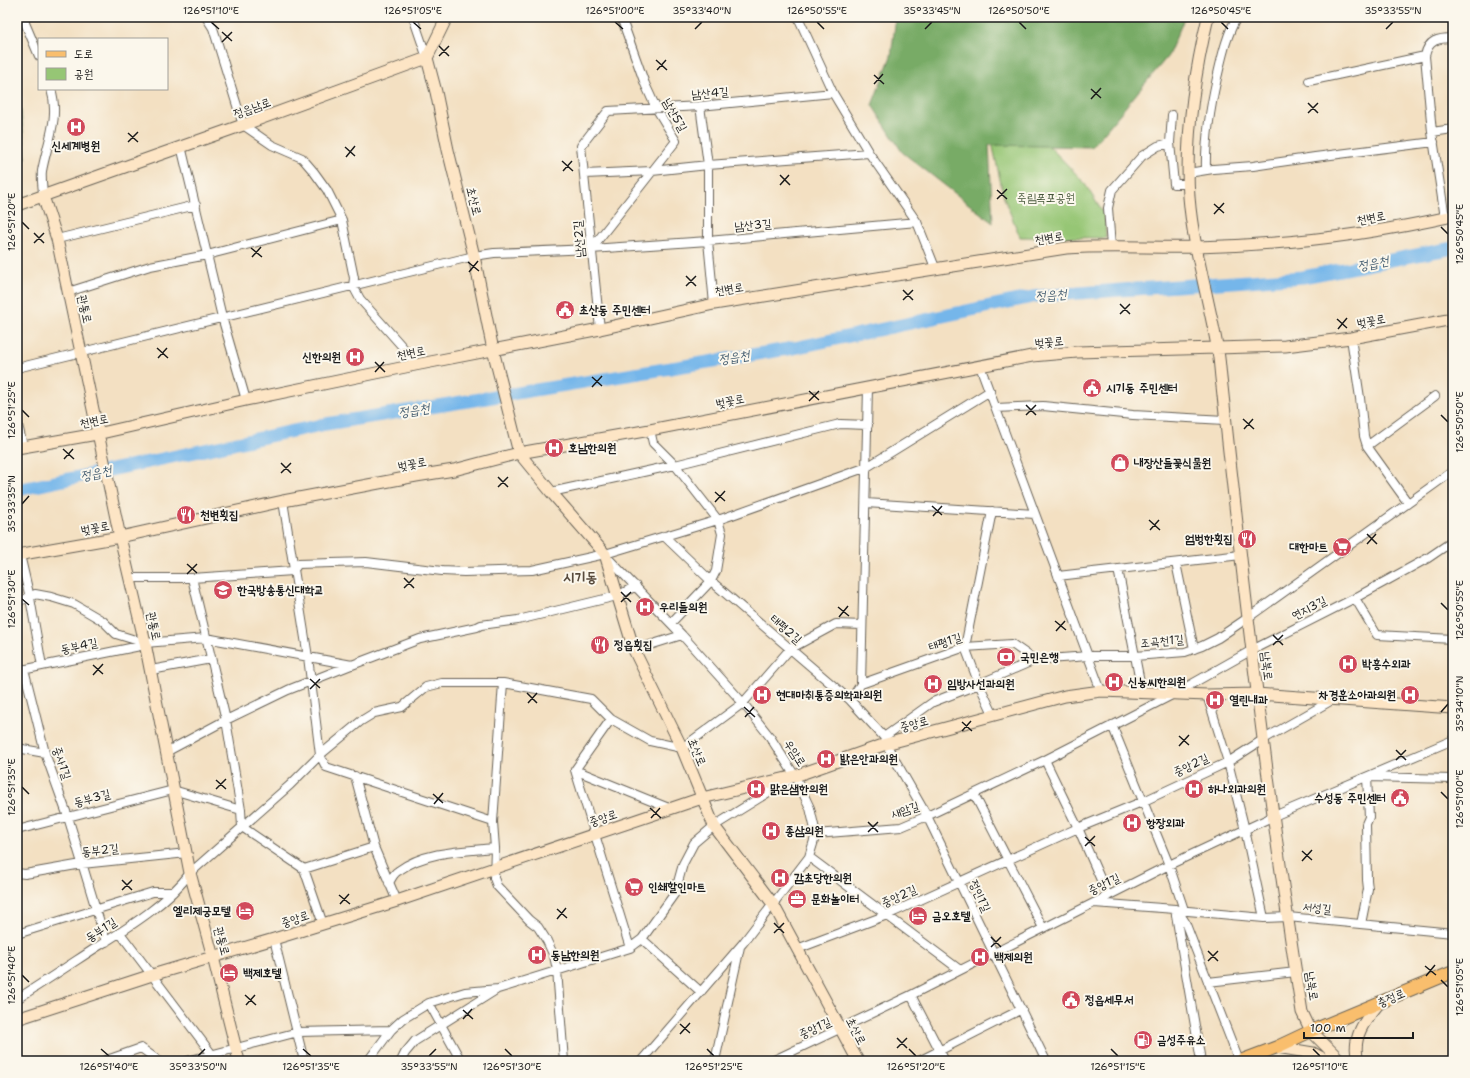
<svg xmlns="http://www.w3.org/2000/svg" width="1470" height="1078" font-family="'Shantell Sans','Poor Story',sans-serif">
  <style>
    .green { fill: #96c675; stroke: #597148 }
    .forest { fill: #78ab66; stroke: #4a6441 }
    .lines { fill: none; stroke-linecap: round; stroke-linejoin: round }
    .river { stroke: #75b6ea; stroke-width: 13 }
    .street-casing { stroke: #676156; stroke-width: 10 }
    .secondary-casing { stroke: #676156; stroke-width: 13 }
    .primary-casing { stroke: #676156; stroke-width: 14 }
    .street { stroke: #fff; stroke-width: 8 }
    .secondary { stroke: #fde5c5; stroke-width: 11 }
    .primary { stroke: #f9be6d; stroke-width: 12 }
    .ticks { fill: none; stroke: #1c1c1c; stroke-width: 1.5 }
    .labels { text-anchor: middle; dominant-baseline: central; stroke-width: 4; stroke-linejoin: round; paint-order: stroke }
    .street-label { font-size: 12px; fill: #1c1c1c; stroke: #fbf7ec }
    .poi-label { font-size: 12px; font-weight: bold; fill: #1c1c1c; stroke: #fbf7ec; text-anchor: start }
    .park-label { font-size: 12px; fill: #47583b; stroke: #fbf7ec }
    .water-label { font-size: 13px; font-style: italic; fill: #405a6e; stroke: #fbf7ec }
    .quarter-label { font-size: 14px; font-weight: bold; fill: #584b3d; stroke: #fbf7ec }
    .neatline { fill: none; stroke: #1c1c1c; stroke-width: 1.5 }
    .ticks-label { font-size: 10px; text-anchor: middle; fill: #1c1c1c }
  </style>
  <rect width="100%" height="100%" fill="#fbf7ec"/>
  <filter id="ink" filterUnits="userSpaceOnUse"><feTurbulence type="fractalNoise" baseFrequency=".025" numOctaves="2"/><feDisplacementMap in="SourceGraphic" scale="8" xChannelSelector="R" yChannelSelector="G"/><feConvolveMatrix kernelMatrix="1 2 1 2 8 2 1 2 1" color-interpolation-filters="sRGB"/></filter>
  <filter id="wash" filterUnits="userSpaceOnUse"><feTurbulence type="fractalNoise" baseFrequency=".012" numOctaves="4" result="noise"/><feDisplacementMap in="SourceGraphic" scale="16" xChannelSelector="R" yChannelSelector="G"/><feGaussianBlur stdDeviation="0.9" result="paint"/><feColorMatrix in="noise" values="0 0 0 0 0 0 0 0 0 0 0 0 0 0 0 0 0 1.4 0 .05"/><feComposite in="paint" operator="in"/></filter>
  <g filter="url(#wash)">
    <rect width="100%" height="100%" fill="#f3e0c2"/>
    <path class="green" d="M991 138 1044 141 1083 181 1095 200 1105 216 1106 238 1020 237 1004 198Z"/>
    <path class="forest" d="M896 17H1185L1168 56 1092 147 989 145 993 223 902 152 872 105 891 56Z
      M17 76 26 158 17 161Z"/>
    <g class="lines">
      <path class="river" d="M17 490 326 424 794 348 1037 296 1303 277 1453 248"/>
    </g>
  </g>
  <g filter="url(#ink)">
    <g class="lines">
      <g class="street-casing">
        <path id="street" d="M25 17V23L39 56
          M206 17 213 28 243 125 272 145 302 158 314 172 327 190 342 220 354 278 353 286 360 299 408 353 415 365
          M413 17 427 58
          M798 17 833 93 869 153 917 222 936 270
          M1309 81 1425 56
          M700 106 708 165V241L714 304
          M1432 132 1453 129
          M1170 143 1172 115
          M181 146 222 317 246 400
          M1206 170C1205 139 1210 109 1217 78 1222 57 1226 36 1237 17
          M1188 173 1213 169 1253 166 1315 157 1434 142
          M585 174 652 171 708 165 869 153
          M43 196C43 188 41 179 42 171 47 143 60 118 51 89
          M1445 218 1432 132 1425 56C1428 40 1438 38 1453 38
          M57 239 196 205
          M1111 246 1108 208 1112 190 1142 156 1158 146 1170 143 1174 184H1189
          M591 249 676 141 656 108 645 84 621 17
          M68 292 150 266 207 255 342 220
          M600 329 581 146 608 111 700 106 833 93
          M1351 338 1360 398 1364 436 1367 446 1408 503
          M980 366 1101 691
          M17 368 474 256 494 253 591 249 708 241 917 222
          M996 408 1043 406 1133 415 1225 420
          M17 421 23 446
          M650 430 653 443 675 465 718 520 722 534 716 571 711 581 671 623
          M1367 446 1435 396
          M551 492 675 465 840 424 868 425
          M283 501 308 657 320 755 326 767 493 822
          M866 503 1035 514
          M992 511 965 647 979 684 994 716
          M664 536 711 581 850 700 884 737 886 744 927 816 1046 1061
          M20 555 30 598 35 594 51 597 74 604 103 621 116 634 145 643 206 638 352 665 420 639 477 627 481 625 518 620 617 596 636 586
          M606 556 682 635 743 703 770 737 795 776 810 808 816 834 809 857 743 943 641 1061
          M1176 563 1194 649
          M1118 569 1142 692
          M1058 576 1241 555
          M130 578H192L293 571 298 564 366 562 442 571 464 572 532 570 605 554 718 520 867 467 990 391
          M192 578 226 720 241 810
          M1355 598 1377 635 1453 639
          M17 601 30 598 42 666
          M634 650 682 635
          M24 669 45 753 68 817 106 942
          M151 670 211 659
          M17 671 145 645
          M503 683 493 822 495 848 494 878 497 886 529 920 538 927 547 941 554 956 557 970 564 1061
          M861 684 965 647 1012 644 1035 660
          M1207 695 1228 762 1245 830 1264 918
          M850 700 861 684 868 387
          M611 719 575 770 630 948
          M1112 725 1169 865 1183 907 1178 911 1185 922 1239 1061
          M884 737 933 702 979 684 1035 660 1088 656H1135L1185 652 1202 646 1218 638 1249 617 1453 471
          M17 748 45 753
          M166 752 226 720 288 690 351 665
          M1045 760 1078 828 1108 896
          M575 770 671 809
          M355 776 374 847 397 901
          M974 794 1043 928
          M17 830 173 790 241 810 242 827 304 869 374 847
          M816 834 901 827 927 816 1045 760 1174 694 1252 650 1355 598 1428 558 1453 541
          M809 857 960 970
          M304 869 323 924
          M17 873 25 874 82 864 187 853
          M389 883C391 879 394 873 398 871 425 851 463 851 495 848
          M1094 903 1175 909 1178 911H1188L1264 918 1288 917 1453 933
          M1175 909 1201 1061
          M1361 924 1368 889 1367 880 1366 824 1369 817 1367 777 1453 779
          M120 933 217 1061
          M17 934 153 892H173
          M274 939 304 1061
          M642 939 701 992
          M797 949 887 915 1078 828 1144 801 1228 762 1264 739 1334 699
          M1208 982 1296 972
          M911 995 945 1061
          M17 999C44 982 71 964 97 947 129 927 168 903 190 873L290 785 320 755 361 721 374 713 402 707 426 687 442 683H503L591 699 611 719 650 741 682 748 743 703 790 649 836 624 862 625
          M429 1003 461 1061
          M104 1061 141 1048 159 1061
          M187 1061 298 1032 391 1030
          M368 1061 391 1030 403 1019 429 1003 465 992 498 989 630 948 642 939 675 893 683 864 694 843 714 826 790 779
          M401 1061 405 1053 415 1041 496 990
          M715 1061 740 947
          M772 1061 911 995 1169 865 1274 816 1453 740
          M919 1061 1022 1009"/>
      </g>
      <g class="secondary-casing">
        <path id="secondary" d="M1208 17C1194 76 1185 137 1189 197 1193 247 1208 296 1217 346 1220 359 1220 373 1222 386 1244 595 1269 804 1302 1012L1311 1031 1341 1061
          M427 58 436 92 448 150 474 256 493 350 519 453 551 492 605 554 634 650 682 748 714 826 773 904 858 1061
          M43 196 57 239 120 537 145 643 190 873 213 957 239 1061
          M17 205 243 125 427 58 447 17
          M17 448 97 434 246 400 415 365 600 329 714 304 1066 248C1109 245 1153 248 1197 247 1283 245 1369 235 1453 216
          M17 555 120 537 283 501 416 476 454 470 519 453 650 430 1032 356 1077 352 1285 346 1351 338 1453 319
          M17 1019 152 975 274 939 397 901 702 798 795 776 886 744 1065 696 1101 691 1207 695 1257 694 1453 708
          M1277 1047 1313 1053 1328 1061
          M1358 1061C1351 1037 1365 1020 1380 1002"/>
      </g>
      <g class="primary-casing">
        <path id="primary" d="M1240 1061 1277 1047 1311 1031 1453 972"/>
      </g>
      <use href="#street" class="street"/>
      <use href="#secondary" class="secondary"/>
      <use href="#primary" class="primary"/>
    </g>
  </g>
  <path class="ticks" d="M211 22 219 29M413 22 421 29M615 22 623 29M817 22 824 29M1019 22 1026 29M1221 22 1228 29M695 29 702 22M925 29 932 22M1386 29 1393 22M222 32 232 41M222 42 232 32M439 46 449 56M439 56 449 46M656 60 667 70M657 70 666 60M874 75 884 84M874 84 883 74M1091 89 1101 98M1091 99 1101 88M1308 103 1318 113M1308 113 1318 103M128 133 138 142M128 142 138 132M345 147 355 156M346 157 355 146M562 161 573 171M563 171 572 161M780 175 790 185M780 185 789 175M997 190 1007 199M997 199 1007 189M1214 204 1224 213M1214 214 1224 203M22 222 29 229M1441 227 1448 234M34 233 44 243M34 243 44 233M251 248 262 257M252 257 261 247M468 262 479 271M469 272 478 261M686 276 696 286M686 286 696 276M903 290 913 300M903 300 913 290M1120 304 1130 314M1120 314 1130 304M1337 319 1347 328M1338 329 1347 318M157 348 168 358M158 358 167 348M375 362 385 372M375 372 384 362M592 377 602 386M592 387 602 376M809 391 819 400M809 401 819 391M1026 405 1036 415M22 410 29 417M1026 415 1036 405M1441 415 1448 422M1243 419 1254 429M1244 429 1253 419M63 449 74 459M64 459 73 449M281 463 291 473M281 473 291 463M498 477 508 487M498 487 508 477M715 492 725 501M715 502 725 491M22 504 29 496M932 506 942 515M933 516 942 506M1149 520 1160 530M1150 530 1159 520M1367 534 1377 544M1367 544 1376 534M187 564 197 573M187 574 197 564M404 578 414 588M404 588 414 578M621 592 631 602M22 599 29 605M621 602 631 592M1441 603 1448 610M838 607 849 616M839 617 848 606M1055 621 1066 630M1056 631 1065 621M1273 635 1283 645M1273 645 1283 635M93 665 103 674M93 675 103 664M310 679 320 688M310 689 320 679M527 693 537 703M528 703 537 693M744 707 755 717M1441 712 1448 704M745 717 754 707M962 722 972 731M962 731 971 721M1179 736 1189 745M1179 746 1189 735M1396 750 1406 760M1396 760 1406 750M216 780 226 789M22 787 29 794M216 789 226 779M1441 792 1448 799M433 794 443 803M434 804 443 793M650 808 661 818M651 818 660 808M868 822 878 832M868 832 878 822M1085 837 1095 846M1085 846 1095 836M1302 851 1312 860M1302 861 1312 850M122 880 132 890M122 890 132 880M339 895 350 904M340 904 349 894M557 909 567 918M557 919 566 908M774 923 784 933M774 933 784 923M991 937 1001 947M991 947 1001 937M1208 951 1218 961M1208 961 1218 951M1425 966 1436 975M22 975 29 982M1426 976 1435 965M1441 980 1448 987M245 995 256 1005M246 1005 255 995M463 1010 473 1019M463 1019 472 1009M680 1024 690 1033M680 1034 690 1023M897 1038 907 1048M897 1048 907 1038M101 1049 109 1056M303 1049 311 1056M505 1049 512 1056M707 1049 714 1056M909 1049 916 1056M1111 1049 1118 1056M1313 1049 1320 1056M198 1056 205 1049M429 1056 436 1049"/>
  <defs>
    <g id="hospital-disc" transform="scale(1)"><circle r="9.5" fill="#d1495b" stroke="#fbf7ec"/><path d="M-5-5h3v3.5h4V-5h3V5h-3V1.5h-4V5h-3Z" fill="#fff"/></g>
    <g id="civic-disc" transform="scale(1)"><circle r="9.5" fill="#d1495b" stroke="#fbf7ec"/><path d="M-.6-6.5H3V-4.5H.6V-3L4-1V1h2V6H-6V1h2V-1L-.6-3ZM-1.2 2.5V6h2.4V2.5Z" fill="#fff"/></g>
    <g id="shop-disc" transform="scale(1)"><circle r="9.5" fill="#d1495b" stroke="#fbf7ec"/><path d="M-5-2.5h2.3a2.7 3.5 0 0 1 5.4 0H5L5.5 6h-11ZM-1.5-2.5h3a1.5 2.3 0 0 0-3 0Z" fill="#fff"/></g>
    <g id="restaurant-disc" transform="scale(1)"><circle r="9.5" fill="#d1495b" stroke="#fbf7ec"/><path d="M-5-6h1v4h1v-4h1v4h1v-4h1v5L-1.5 .5V6h-2V.5L-5-1ZM5-6V6H3V1.5H1.5Q1.5-4 5-6Z" fill="#fff"/></g>
    <g id="supermarket-disc" transform="scale(1)"><circle r="9.5" fill="#d1495b" stroke="#fbf7ec"/><path d="M-6-5.5h2.5l.6 2H6L4.5 2H-2.5L-4.4-4H-6ZM-1.5 3.2a1.3 1.3 0 1 0 .1 0ZM3 3.2a1.3 1.3 0 1 0 .1 0Z" fill="#fff"/></g>
    <g id="university-disc" transform="scale(1)"><circle r="9.5" fill="#d1495b" stroke="#fbf7ec"/><path d="M0-5L7-2L0 1L-7-2ZM-4 1L0 2.5L4 1V4Q0 6-4 4Z" fill="#fff"/></g>
    <g id="bank-disc" transform="scale(1)"><circle r="9.5" fill="#d1495b" stroke="#fbf7ec"/><path d="M-6-4H6V4H-6ZM0-2.3a2.3 2.3 0 1 0 0 4.6a2.3 2.3 0 1 0 0-4.6Z" fill="#fff"/></g>
    <g id="office-disc" transform="scale(1)"><circle r="9.5" fill="#d1495b" stroke="#fbf7ec"/><path d="M-6-3h4V-5.5h4V-3h4V5H-6ZM-1-4.5V-3h2v-1.5ZM-6 0V1H6V0Z" fill="#fff"/></g>
    <g id="hotel-disc" transform="scale(1)"><circle r="9.5" fill="#d1495b" stroke="#fbf7ec"/><path d="M-6-4.5h1.5V1H6V5H4.5V3h-9V5H-6ZM-4 0a1.8 1.8 0 1 1 3.6 0ZM.5 0V-2.5h3Q6-2.5 6 0Z" fill="#fff"/></g>
    <g id="fuel-disc" transform="scale(1)"><circle r="9.5" fill="#d1495b" stroke="#fbf7ec"/><path d="M-5.5-6h7V0h2V4h1.3V-2.5L3-4.5l.8-.8L6-3V5H2.5V1h-1V6h-7ZM-4.2-4.7v3.2H.2V-4.7Z" fill="#fff"/></g>
  </defs>
  <g fill-rule="evenodd">
    <use href="#hospital-disc" x="76" y="127"/>
    <use href="#civic-disc" x="565" y="310"/>
    <use href="#hospital-disc" x="355" y="357"/>
    <use href="#civic-disc" x="1092" y="388"/>
    <use href="#hospital-disc" x="554" y="448"/>
    <use href="#shop-disc" x="1120" y="463"/>
    <use href="#restaurant-disc" x="186" y="515"/>
    <use href="#restaurant-disc" x="1247" y="539"/>
    <use href="#supermarket-disc" x="1342" y="547"/>
    <use href="#university-disc" x="223" y="590"/>
    <use href="#hospital-disc" x="645" y="607"/>
    <use href="#restaurant-disc" x="600" y="645"/>
    <use href="#bank-disc" x="1006" y="657"/>
    <use href="#hospital-disc" x="1348" y="664"/>
    <use href="#hospital-disc" x="1114" y="682"/>
    <use href="#hospital-disc" x="933" y="684"/>
    <use href="#hospital-disc" x="762" y="695"/>
    <use href="#hospital-disc" x="1410" y="695"/>
    <use href="#hospital-disc" x="1215" y="700"/>
    <use href="#hospital-disc" x="826" y="759"/>
    <use href="#hospital-disc" x="756" y="789"/>
    <use href="#hospital-disc" x="1194" y="789"/>
    <use href="#civic-disc" x="1400" y="798"/>
    <use href="#hospital-disc" x="1132" y="823"/>
    <use href="#hospital-disc" x="771" y="831"/>
    <use href="#hospital-disc" x="780" y="878"/>
    <use href="#supermarket-disc" x="634" y="887"/>
    <use href="#office-disc" x="797" y="899"/>
    <use href="#hotel-disc" x="245" y="911"/>
    <use href="#hotel-disc" x="918" y="916"/>
    <use href="#hospital-disc" x="537" y="955"/>
    <use href="#hospital-disc" x="980" y="957"/>
    <use href="#hotel-disc" x="229" y="973"/>
    <use href="#civic-disc" x="1071" y="1000"/>
    <use href="#fuel-disc" x="1143" y="1040"/>
  </g>
  <g class="labels">
    <g class="street-label">
      <text transform="translate(710 93) rotate(-5)">남산4길</text>
      <text transform="translate(252 108) rotate(-20)">정읍남로</text>
      <text transform="translate(675 115) rotate(60)">남산5길</text>
      <text transform="translate(474 201) rotate(76)">초산로</text>
      <text transform="translate(1371 218) rotate(-10)">천변로</text>
      <text transform="translate(753 225) rotate(-5)">남산3길</text>
      <text transform="translate(1049 238) rotate(-9)">천변로</text>
      <text transform="translate(579 239) rotate(-95)">남산2길</text>
      <text transform="translate(729 289) rotate(-9)">천변로</text>
      <text transform="translate(85 309) rotate(78)">관통로</text>
      <text transform="translate(1371 321) rotate(-10)">벚꽃로</text>
      <text transform="translate(1049 342) rotate(-5)">벚꽃로</text>
      <text transform="translate(411 353) rotate(-11)">천변로</text>
      <text transform="translate(730 401) rotate(-11)">벚꽃로</text>
      <text transform="translate(94 421) rotate(-11)">천변로</text>
      <text transform="translate(412 464) rotate(-10)">벚꽃로</text>
      <text transform="translate(95 528) rotate(-10)">벚꽃로</text>
      <text transform="translate(1309 608) rotate(-27)">연지3길</text>
      <text transform="translate(154 626) rotate(78)">관통로</text>
      <text transform="translate(786 629) rotate(41)">태평2길</text>
      <text transform="translate(1162 641) rotate(-5)">조곡천1길</text>
      <text transform="translate(945 642) rotate(-18)">태평1길</text>
      <text transform="translate(79 646) rotate(-12)">동부4길</text>
      <text transform="translate(1267 666) rotate(83)">남북로</text>
      <text transform="translate(914 724) rotate(-15)">중앙로</text>
      <text transform="translate(697 752) rotate(67)">초산로</text>
      <text transform="translate(795 753) rotate(57)">우암로</text>
      <text transform="translate(62 763) rotate(71)">중사1길</text>
      <text transform="translate(1191 765) rotate(-25)">중앙2길</text>
      <text transform="translate(92 798) rotate(-15)">동부3길</text>
      <text transform="translate(905 810) rotate(-18)">새암길</text>
      <text transform="translate(603 818) rotate(-18)">중앙로</text>
      <text transform="translate(100 850) rotate(-6)">동부2길</text>
      <text transform="translate(1104 884) rotate(-26)">중앙1길</text>
      <text transform="translate(899 896) rotate(-24)">중앙2길</text>
      <text transform="translate(980 896) rotate(65)">정인1길</text>
      <text transform="translate(1317 908) rotate(5)">서성길</text>
      <text transform="translate(295 919) rotate(-18)">중앙로</text>
      <text transform="translate(101 930) rotate(-33)">동부1길</text>
      <text transform="translate(222 941) rotate(75)">관통로</text>
      <text transform="translate(1312 986) rotate(81)">남북로</text>
      <text transform="translate(1391 998) rotate(-23)">충정로</text>
      <text transform="translate(815 1028) rotate(-25)">중앙1길</text>
      <text transform="translate(856 1031) rotate(62)">초산로</text>
    </g>
    <g class="poi-label">
      <text x="76" y="146" text-anchor="middle">신세계병원</text>
      <text x="579" y="310">초산동 주민센터</text>
      <text x="341" y="357" text-anchor="end">신한의원</text>
      <text x="1106" y="388">시기동 주민센터</text>
      <text x="568" y="448">호남한의원</text>
      <text x="1134" y="463">내장산들꽃식물원</text>
      <text x="200" y="515">천변횟집</text>
      <text x="1233" y="539" text-anchor="end">엄벙한횟집</text>
      <text x="1328" y="547" text-anchor="end">대한마트</text>
      <text x="237" y="590">한국방송통신대학교</text>
      <text x="659" y="607">우리들의원</text>
      <text x="614" y="645">정읍횟집</text>
      <text x="1020" y="657">국민은행</text>
      <text x="1362" y="664">박흥수외과</text>
      <text x="1128" y="682">신농씨한의원</text>
      <text x="947" y="684">임방사선과의원</text>
      <text x="776" y="695">현대마취통증의학과의원</text>
      <text x="1396" y="695" text-anchor="end">차경훈소아과의원</text>
      <text x="1229" y="700">열린내과</text>
      <text x="840" y="759">밝은안과의원</text>
      <text x="770" y="789">맑은샘한의원</text>
      <text x="1208" y="789">하나외과의원</text>
      <text x="1386" y="798" text-anchor="end">수성동 주민센터</text>
      <text x="1146" y="823">항장외과</text>
      <text x="785" y="831">종삼의원</text>
      <text x="794" y="878">감초당한의원</text>
      <text x="648" y="887">인쇄할인마트</text>
      <text x="811" y="899">문화놀이터</text>
      <text x="231" y="911" text-anchor="end">엘리제궁모텔</text>
      <text x="932" y="916">금오호텔</text>
      <text x="551" y="955">동남한의원</text>
      <text x="994" y="957">백제의원</text>
      <text x="243" y="973">백제호텔</text>
      <text x="1085" y="1000">정읍세무서</text>
      <text x="1157" y="1040">금성주유소</text>
    </g>
    <g class="park-label">
      <text x="1046" y="198">죽림폭포공원</text>
    </g>
    <g class="water-label">
      <text transform="translate(1373 263) rotate(-11)">정읍천</text>
      <text transform="translate(1051 295) rotate(-5)">정읍천</text>
      <text transform="translate(734 357) rotate(-9)">정읍천</text>
      <text transform="translate(414 410) rotate(-9)">정읍천</text>
      <text transform="translate(96 473) rotate(-12)">정읍천</text>
    </g>
    <g class="quarter-label">
      <text x="580" y="577">시기동</text>
    </g>
  </g>
  <rect width="1470" height="1078" fill="none" stroke="#fbf7ec" stroke-width="44"/>
  <rect x="38" y="38" width="130" height="52" fill="#fbf7ec" stroke="#a29f99"/>
  <rect x="46" y="51" width="20" height="6" fill="#f9be6d" stroke="#a29f99"/>
  <text x="74" y="58" font-size="12" fill="#1c1c1c">도로</text>
  <rect x="46" y="68" width="20" height="12" fill="#96c675" stroke="#a29f99"/>
  <text x="74" y="78" font-size="12" fill="#1c1c1c">공원</text>
  <path d="M1304 1032v6h109v-6" fill="none" stroke="#1c1c1c" stroke-width="2"/>
  <text x="1310" y="1032" font-size="12" fill="#1c1c1c" stroke="#fbf7ec" stroke-width="3" paint-order="stroke">100 m</text>
  <rect x="22" y="22" width="1426" height="1034" class="neatline"/>
  <g class="ticks-label">
    <text x="211" y="14">126°51'10"E</text>
    <text x="413" y="14">126°51'05"E</text>
    <text x="615" y="14">126°51'00"E</text>
    <text x="702" y="14">35°33'40"N</text>
    <text x="817" y="14">126°50'55"E</text>
    <text x="932" y="14">35°33'45"N</text>
    <text x="1019" y="14">126°50'50"E</text>
    <text x="1221" y="14">126°50'45"E</text>
    <text x="1393" y="14">35°33'55"N</text>
    <text transform="translate(11 222) rotate(-90)" y="4">126°51'20"E</text>
    <text transform="translate(1459 234) rotate(-90)" y="4">126°50'45"E</text>
    <text transform="translate(11 410) rotate(-90)" y="4">126°51'25"E</text>
    <text transform="translate(1459 422) rotate(-90)" y="4">126°50'50"E</text>
    <text transform="translate(11 504) rotate(-90)" y="4">35°33'35"N</text>
    <text transform="translate(11 599) rotate(-90)" y="4">126°51'30"E</text>
    <text transform="translate(1459 610) rotate(-90)" y="4">126°50'55"E</text>
    <text transform="translate(1459 704) rotate(-90)" y="4">35°34'10"N</text>
    <text transform="translate(11 787) rotate(-90)" y="4">126°51'35"E</text>
    <text transform="translate(1459 799) rotate(-90)" y="4">126°51'00"E</text>
    <text transform="translate(11 975) rotate(-90)" y="4">126°51'40"E</text>
    <text transform="translate(1459 987) rotate(-90)" y="4">126°51'05"E</text>
    <text x="109" y="1070">126°51'40"E</text>
    <text x="198" y="1070">35°33'50"N</text>
    <text x="311" y="1070">126°51'35"E</text>
    <text x="429" y="1070">35°33'55"N</text>
    <text x="512" y="1070">126°51'30"E</text>
    <text x="714" y="1070">126°51'25"E</text>
    <text x="916" y="1070">126°51'20"E</text>
    <text x="1118" y="1070">126°51'15"E</text>
    <text x="1320" y="1070">126°51'10"E</text>
  </g>
</svg>
